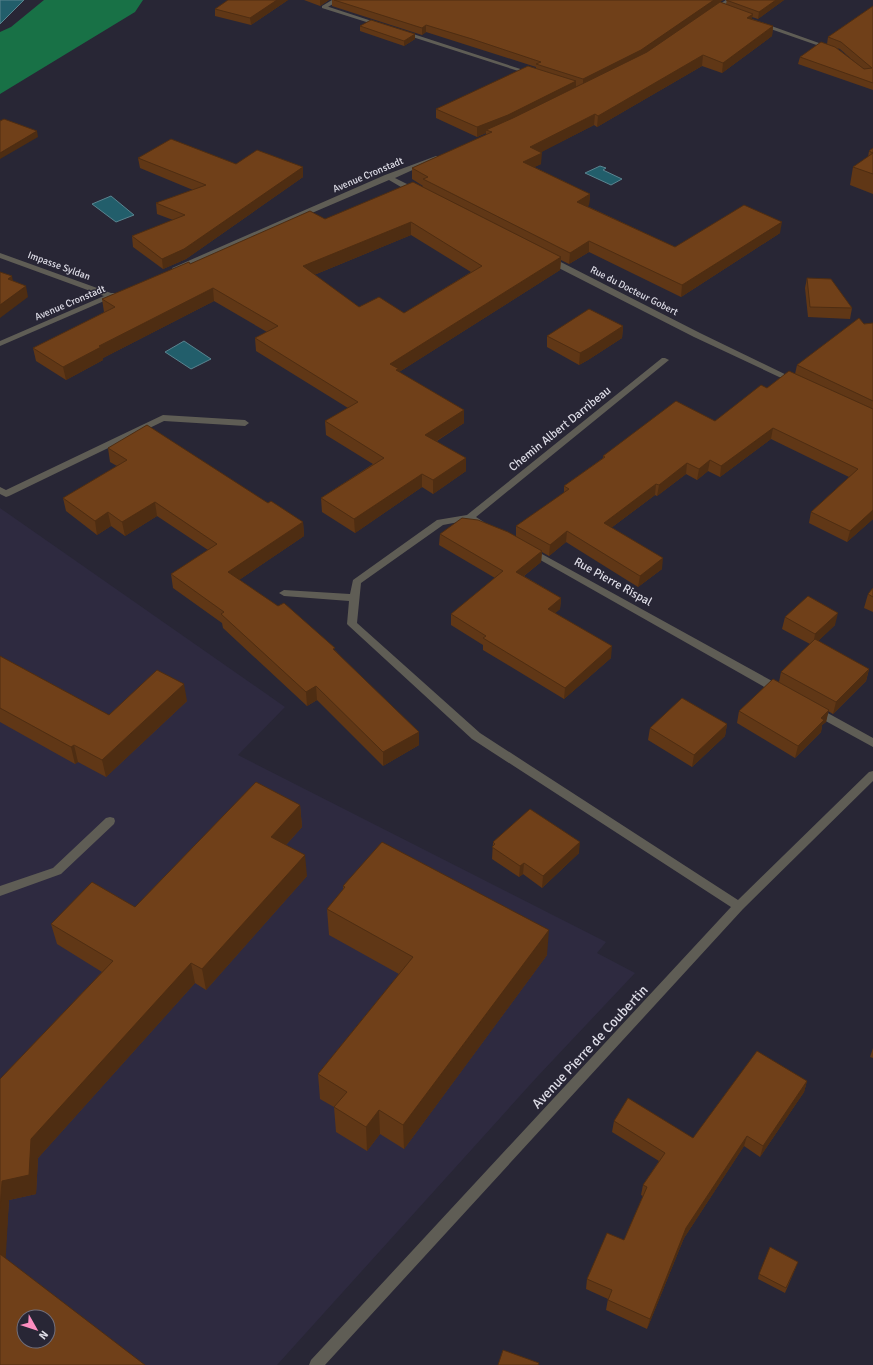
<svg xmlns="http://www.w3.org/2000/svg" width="873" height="1365" font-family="Signika,sans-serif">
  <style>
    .built { fill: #2e2a40; fill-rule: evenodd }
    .forest { fill: #187146 }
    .water { fill: #225e6b; stroke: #5a8490 }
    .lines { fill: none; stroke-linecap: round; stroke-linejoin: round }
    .service { fill: #5f5d55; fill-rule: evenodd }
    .pedestrian { fill: #5f5d55; fill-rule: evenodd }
    .minor { fill: #5f5d55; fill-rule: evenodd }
    .wall { fill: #603716; fill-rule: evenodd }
    .shaded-wall { fill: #4e2d12 }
    .building { fill: #704019; stroke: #4e2d12; fill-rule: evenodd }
    .labels { text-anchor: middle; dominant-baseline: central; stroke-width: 3; stroke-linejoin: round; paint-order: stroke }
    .far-street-label { font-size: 10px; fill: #dedde7; stroke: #282635 }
    .street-label { font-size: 12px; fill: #dedde7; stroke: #282635 }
    .near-street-label { font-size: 14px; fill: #dedde7; stroke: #282635 }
  </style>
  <rect width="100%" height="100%" fill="#282635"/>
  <path class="built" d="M0 508 285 707 238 755 606 942 597 953 635 973 537 1077 277 1365H0ZM24 1317H48V1341H24Z"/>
  <path class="forest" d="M44 0H143L135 12 0 94V32L11 27Z"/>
  <path class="water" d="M0 0H24L0 24Z
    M600 166 606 168 603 170 622 179 611 185 585 173Z
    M111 196 134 215 116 222 92 204Z
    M184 341 211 359 191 369 165 352Z"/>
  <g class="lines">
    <path class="service" d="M163 415 245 420 249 423 245 426 164 421 9 496 6 497 0 494V487L6 490Z
      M110 817 114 818 115 821 114 824 61 874 0 896V886L53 868 106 818Z"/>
    <path class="pedestrian" d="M322 6H326L384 25 379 26 322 8Z
      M400 31H404L536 74 531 75 400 33Z"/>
    <path class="minor" d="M332 0H340L326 8H322V6Z
      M726 0H733L714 12H710V10Z
      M759 23H763L833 48 828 49 759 25Z
      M436 156 441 157 395 178 419 190V194H413L389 180 179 270H173L172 268 385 175Z
      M0 253 111 293H117L118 295 0 346V341L104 296 0 258Z
      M545 257H551L700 333 799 381 795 383H792L694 337 545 261Z
      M662 358H665L669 360 476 517 490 526 488 528H482L469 520 443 525 361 583 357 623 480 733 738 900 869 772 873 771V781L743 909 325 1365H309L311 1360 731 907 472 739 349 626 347 624 349 601 284 596 279 593 284 590 350 594 353 580 437 520 467 515Z
      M531 548 783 687 784 690 779 694 775 693 528 553 526 551Z
      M815 706 873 738V747L811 713 810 710 811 707Z"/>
  </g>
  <path class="wall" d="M288 0 251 25 215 16V9Z
    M304 0H329L320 6Z
    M332 0H723L720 2 726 4 727 0H784L758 19 752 17V19L773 26 772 36 722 73 702 66 597 127 594 125 541 152V164L534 167 590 194 589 205 587 206 675 247 780 233 681 297 589 252 569 264 561 260 560 270 399 372 464 410V423L437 441 466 471 433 494 422 487 355 533 322 512 321 498 373 464 326 435 325 421 348 408 256 351 255 338 267 332 214 301 103 358V360L66 380 36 361 33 348 105 312H104L102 299 190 264 423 187V186L412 179V168L486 135V133L477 137 436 118V109L536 68V67L426 32 422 35 332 6ZM411 235 471 272 404 313 359 307 314 275Z
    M873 6V90L798 64 800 57 827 44 828 37ZM837 48 840 49 858 65Z
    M360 26 415 34V39L404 46 360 31Z
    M873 148V194L850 185 853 167 868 157 869 151Z
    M138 158 236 164 303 177 186 259 163 269 133 247 132 236 173 220 157 214 156 203 193 190 140 168Z
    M807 278 852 308 850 319 808 317 805 288Z
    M873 323V519L847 542 809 523 811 512 849 477 771 439 720 477 708 471 697 480 686 474 657 496 655 495 611 528 662 569 638 587 566 542 549 556 542 552 541 562 524 576 561 598 560 609 555 613 611 658 564 699 483 650V645L451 625V614L495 578 439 545 440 534 516 536V526L564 493V486L603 458V456L715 421 767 388 795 374 797 365 864 324Z
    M623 326 622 338 588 360 579 365 547 347V336Z
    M108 448 268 503 303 522 304 536 239 580 336 651 419 745 383 766 317 700 307 706 223 628 222 623 173 588 171 574 208 550 157 516 125 536 111 526 97 535 66 511 63 498 117 466 110 462Z
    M873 588V612L864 608 868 594Z
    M785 617 835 625 818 641 869 669 866 681 833 714 828 711 826 722 822 725 821 732 795 758 737 723 739 711 779 682 781 672 810 644 782 629Z
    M0 656 109 715 187 701 106 777 78 762 75 764 0 722Z
    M727 724 725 736 692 767 648 740 650 728Z
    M300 805 302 827 286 845 307 876 206 990 195 983 38 1158 36 1194 9 1200 5 1258 0 1365V1079L102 972 57 944 51 924 135 907Z
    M493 842 579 853 542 888 523 874 519 877 492 859Z
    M343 886 547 955 404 1149 380 1134 367 1151 336 1132 334 1107 320 1099 318 1074 399 974 329 935 327 909 343 890Z
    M873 1048V1058L870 1057Z
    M807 1081 804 1092 760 1157 744 1146 684 1238 647 1329 606 1310 608 1299 586 1289 587 1279 624 1240 643 1196 641 1195 643 1185 659 1161 612 1132 614 1121 693 1138Z
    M796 1267 785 1293 758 1279 759 1274Z"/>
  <path class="shaded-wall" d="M277 0H288L251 25 250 18Z
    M320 0H329L320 6Z
    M714 0H723L640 58 583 87V79Z
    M776 0H784L758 19 759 12Z
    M753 14 751 24 747 18Z
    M426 25V32L422 35V28Z
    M773 26 772 36 722 73 723 63Z
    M415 34V39L404 46V41Z
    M703 55 702 66 597 127 598 116Z
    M576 81V90L490 131 486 130V133L477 137V127Z
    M595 114 594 125 530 158V147Z
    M37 131 38 137 0 159V153Z
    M542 153 541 164 523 173V162Z
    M303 167V177L186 259 163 269 162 259Z
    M590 194 589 205 576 213 577 202Z
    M411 222V235L304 279 303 266Z
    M782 222 780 233 681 297 682 285Z
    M589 241V252L569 264 570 253Z
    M561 257 560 270 399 372V382L390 364Z
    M12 276 14 287 8 279Z
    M26 286 28 297 0 318V305Z
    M213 288 214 301 103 358V360L66 380 63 367 99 346Z
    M623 326 622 338 588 360 579 365 580 353Z
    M464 410V423L425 448V435Z
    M773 428 771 439 720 477 721 466Z
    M466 458V471L433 494V480Z
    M710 460 708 471 697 480 699 469Z
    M687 463 686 474 657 496 659 485Z
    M422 474V487L355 533 354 519Z
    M656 484 655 495 603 534 604 523Z
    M155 502 157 516 125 536 122 522Z
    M873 510V519L847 542 850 531Z
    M108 512 111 526 97 535 95 521Z
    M303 522 304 536 230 586 228 572Z
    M567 531 566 542 549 556 550 545Z
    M542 551 541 562 515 583 516 572Z
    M663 558 662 569 638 587 640 576Z
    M561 598 560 609 547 620 548 609Z
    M838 613 835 625 813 646 815 634Z
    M612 646 611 658 564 699 565 688Z
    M869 669 866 681 833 714 836 702Z
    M184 684 187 701 106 777 102 760Z
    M316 686 317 700 307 706 306 692Z
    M829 710 826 722 822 725 821 732 795 758 798 746 821 718Z
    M727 724 725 736 692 767 694 755Z
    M419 732V745L383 766V752Z
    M74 745 78 762 75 764 71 747Z
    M300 805 302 827 274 858 271 837Z
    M580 842 579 853 542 888 543 876Z
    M305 855 307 876 206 990 202 969Z
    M524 863 523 874 519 877 520 866Z
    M549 930 547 955 404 1149 403 1125Z
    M191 963 195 983 38 1158 36 1194 9 1200 5 1270 0 1259V1209L2 1181 31 1139Z
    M807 1081 804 1092 760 1157 763 1146Z
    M379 1110 380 1134 367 1151 366 1127Z
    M747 1136 744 1146 684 1238 647 1329 650 1319 686 1228Z"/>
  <path class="building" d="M228 0H277L250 18 215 9Z
    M334 0H714L641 50 583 79 536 64 541 62 472 39 426 25 422 28Z
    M726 0H776L759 12Z
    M720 2 753 14 747 18 773 26 723 63 703 55 598 116 595 114 530 147 542 153 523 162 590 194 577 202 675 247 744 205 782 222 682 285 589 241 570 253 423 179 428 177 412 168 492 132 486 130 513 118 647 52Z
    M873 6V83L800 57 821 42 835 47 864 69 872 68 841 42 828 37Z
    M371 20 415 34 404 41 360 26Z
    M528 66 576 81 508 115 477 127 436 109Z
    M4 119 37 131 0 153V121Z
    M171 139 236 164 257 150 303 167 184 249 162 259 132 236 185 215 156 203 206 185 138 158Z
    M873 148V153L869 151Z
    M873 153V174L853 167Z
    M413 182 561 257 390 364 399 369 396 370 464 410 425 435 466 458 433 480 422 474 354 519 321 498 384 458 325 421 358 402 255 338 278 326 213 288 99 346 101 347 63 367 33 348 115 307 102 299 189 262 190 264 310 211 325 219ZM411 222 482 266 404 313 379 297 359 307 303 266Z
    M0 272 12 276 8 279 26 286 0 305Z
    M807 278 831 279 852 308 810 307Z
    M589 309 623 326 589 348 580 353 547 336Z
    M859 318 864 324 873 323V401L797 365Z
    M789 371 873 409V510L850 531 811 512 858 469 773 428 721 466 710 460 699 469 687 463 659 485 656 484 604 523 663 558 640 576 567 531 550 545 516 526 569 489 564 486 605 457 603 456 676 401 715 421 761 385 767 388Z
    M147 425 268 503 271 501 303 522 228 572 278 606 284 603 335 648 333 649 419 732 383 752 316 686 306 692 221 614 224 612 171 574 217 544 155 502 122 522 108 512 95 521 63 498 127 460 108 448Z
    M462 518 478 520 508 532 542 551 516 572 561 598 548 609 612 646 565 688 483 638 486 636 451 614 503 571 440 534Z
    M873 588V597L868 594Z
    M808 596 838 613 815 634 785 617Z
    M815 639 869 669 836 702 781 672Z
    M0 656 109 715 157 670 184 684 102 760 74 745 71 747 0 708Z
    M773 679 829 710 821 718 824 720 798 746 739 711Z
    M682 698 727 724 694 755 650 728Z
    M256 782 300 805 271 837 305 855 202 969 191 963 31 1139 29 1175 2 1181 0 1209V1079L113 961 51 924 92 882 135 907Z
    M530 809 580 842 543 876 524 863 520 866 492 847 495 844 493 842Z
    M382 842 549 930 403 1125 379 1110 366 1127 334 1107 347 1092 318 1074 413 957 327 909 345 887 343 886Z
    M757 1051 807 1081 763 1146 747 1136 686 1228 650 1319 608 1300 612 1290 587 1279 607 1233 624 1240 647 1187 643 1185 665 1153 614 1121 628 1098 693 1138Z
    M770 1247 798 1262 786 1288 759 1274Z
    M0 1254 145 1365H0ZM24 1317H48V1341H24Z
    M503 1350 539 1363 538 1365H498Z"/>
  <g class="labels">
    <g class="far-street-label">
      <text transform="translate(368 175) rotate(-23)">Avenue Cronstadt</text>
      <text transform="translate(59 266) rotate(20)">Impasse Syldan</text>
      <text transform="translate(634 291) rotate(27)">Rue du Docteur Gobert</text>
      <text transform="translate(70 303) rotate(-23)">Avenue Cronstadt</text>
    </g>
    <g class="street-label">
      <text transform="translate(560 429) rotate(-39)">Chemin Albert Darribeau</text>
      <text transform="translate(613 582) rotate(29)">Rue Pierre Rispal</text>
    </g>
    <g class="near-street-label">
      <text transform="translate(590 1047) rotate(-47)">Avenue Pierre de Coubertin</text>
    </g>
  </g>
  <g transform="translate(36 1329) rotate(129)"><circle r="19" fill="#282635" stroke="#716f7c"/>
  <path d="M0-3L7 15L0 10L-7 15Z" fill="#fd8ec0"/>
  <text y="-6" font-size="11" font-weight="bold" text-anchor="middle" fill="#dedde7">N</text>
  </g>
</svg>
